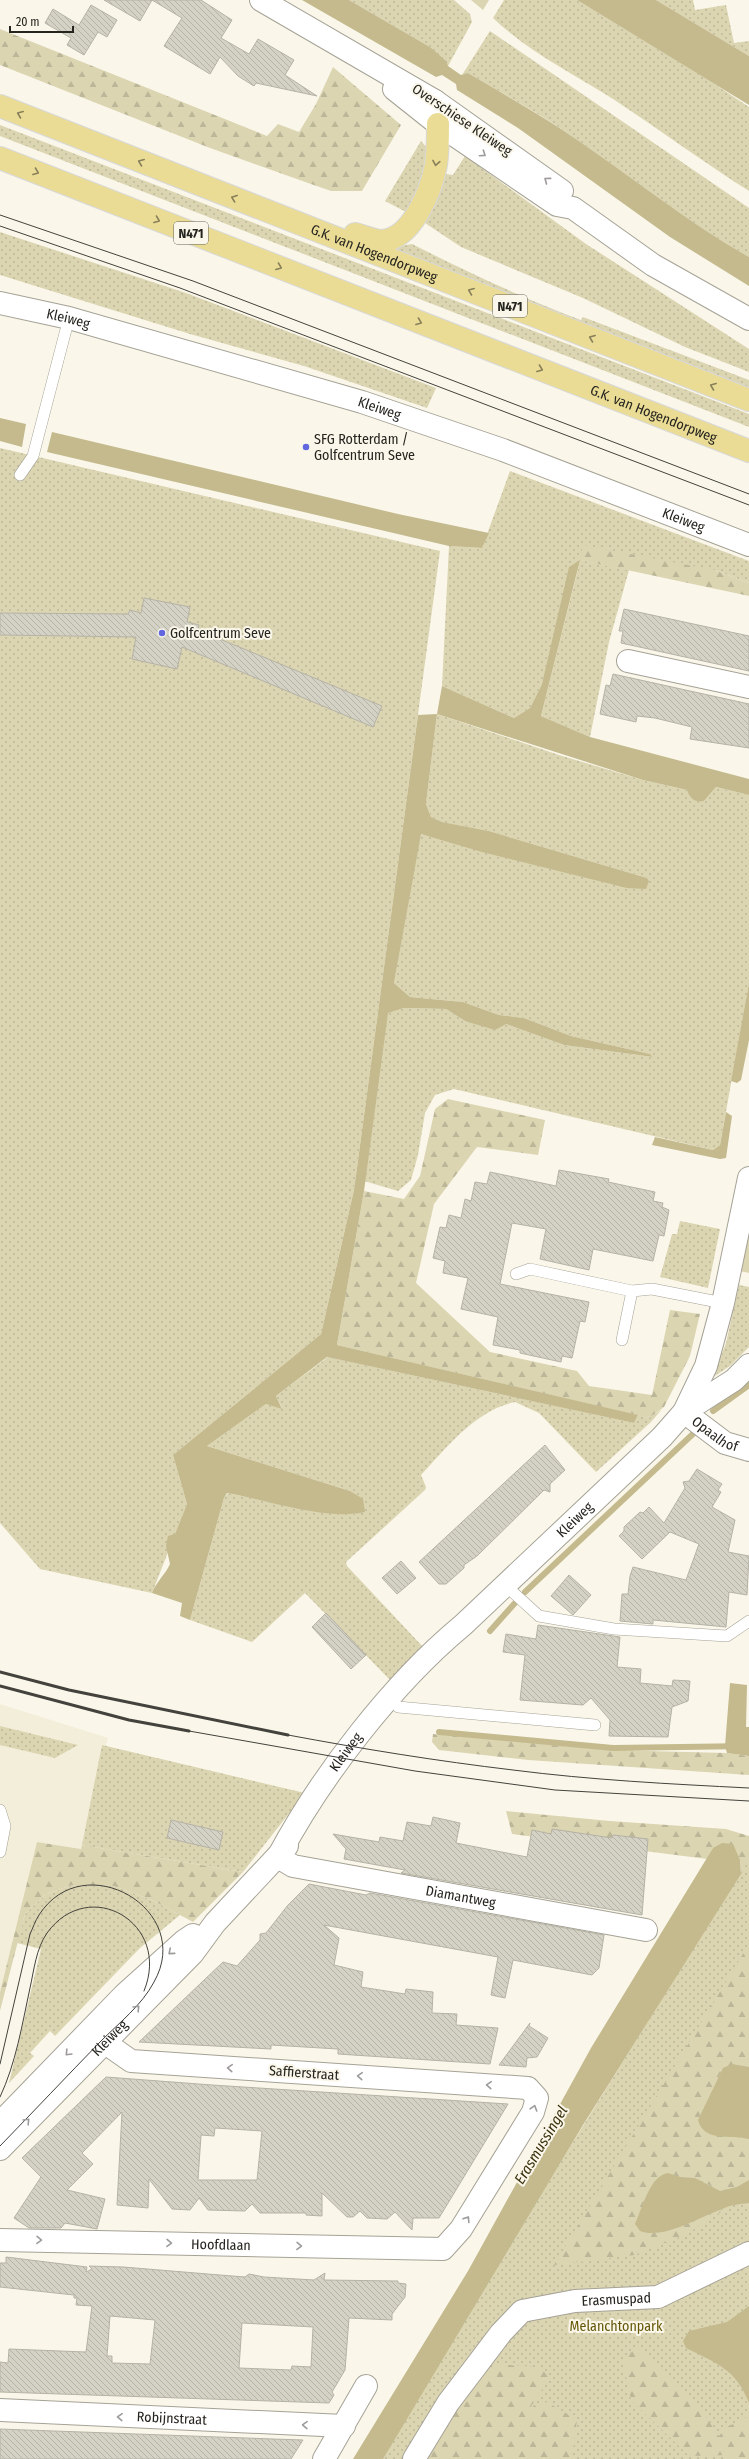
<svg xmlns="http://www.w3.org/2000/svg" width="749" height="2459" font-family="'Fira Sans Condensed',sans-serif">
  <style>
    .built { fill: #f3eed9 }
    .grass { fill: url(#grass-dots) }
    .forest { fill: url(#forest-firs) }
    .water { fill: #c4ba8d }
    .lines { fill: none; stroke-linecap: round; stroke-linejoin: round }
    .stream { stroke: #c4ba8d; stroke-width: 6 }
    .building { fill: url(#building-back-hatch); stroke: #b5b2a6; fill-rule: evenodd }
    .lane-casing { stroke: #a5a296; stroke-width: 12 }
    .street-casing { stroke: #a5a296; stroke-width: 24 }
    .secondary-casing { stroke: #a5a296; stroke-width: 24 }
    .primary-casing { stroke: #d8d8d7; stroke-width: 24 }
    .lane { stroke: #fff; stroke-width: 11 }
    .street { stroke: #fff; stroke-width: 22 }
    .secondary { stroke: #fff; stroke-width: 22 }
    .primary { stroke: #ebdc95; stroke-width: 22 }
    .tram { stroke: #43423c; stroke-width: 1 }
    .rail { stroke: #43423c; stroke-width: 3 }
    .oneway { stroke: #88805a }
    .oneway2 { stroke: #9d9c9a }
    .poi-dot { fill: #6267df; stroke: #faf7ea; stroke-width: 1.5 }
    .labels { text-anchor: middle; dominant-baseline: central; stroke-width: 4; stroke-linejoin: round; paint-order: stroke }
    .shield { fill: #faf7ea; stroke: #65635c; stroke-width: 1 }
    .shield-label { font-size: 13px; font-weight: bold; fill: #25241f }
    .street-label { font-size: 14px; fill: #25241f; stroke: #faf7ea }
    .poi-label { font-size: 14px; fill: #25241f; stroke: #faf7ea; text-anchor: start }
    .park-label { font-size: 14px; fill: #655707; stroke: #faf7ea }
    .water-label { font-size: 15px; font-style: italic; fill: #3a320d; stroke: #faf7ea }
  </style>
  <defs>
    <pattern id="grass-dots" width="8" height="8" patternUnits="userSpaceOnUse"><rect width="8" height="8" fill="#dcd5b2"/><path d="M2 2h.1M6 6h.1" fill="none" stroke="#bdb799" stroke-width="1.8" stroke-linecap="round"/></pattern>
    <pattern id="forest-firs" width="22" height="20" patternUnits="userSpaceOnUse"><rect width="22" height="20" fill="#dcd5b2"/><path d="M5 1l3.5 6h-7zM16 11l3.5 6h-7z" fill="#bdb799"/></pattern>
    <pattern id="building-back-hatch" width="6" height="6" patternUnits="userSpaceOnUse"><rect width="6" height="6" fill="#d4d2c5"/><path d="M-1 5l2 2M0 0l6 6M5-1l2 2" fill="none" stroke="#b6b4a9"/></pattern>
  </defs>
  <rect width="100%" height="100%" fill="#faf7ea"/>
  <path class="built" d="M0 1704 108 1738 82 1849 37 1842 0 1992Z"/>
  <path class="grass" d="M349 0H454L470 14 472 22 448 66 430 47Z
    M504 0H577L710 81 749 107V191C703 162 659 129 613 99 571 72 530 53 493 18Z
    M656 0H693L695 10 726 5 734 43 749 41V56Z
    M490 31 749 208V257C689 223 636 180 579 141 544 116 505 95 468 73L462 75Z
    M0 125 749 414V427L0 136Z
    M421 141 429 150 420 189 406 212 385 201Z
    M465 156 586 244 749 349V372L685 347 583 298 461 247 425 223 445 174 453 175Z
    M0 232 186 293 436 388 427 408 304 366 190 334 0 275Z
    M412 244C467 272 523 298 581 320L583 317 749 380V390L390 248Z
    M0 448 440 551 354 1190 321 1334 173 1455 187 1504 152 1593 40 1569 0 1523Z
    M510 471 749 561V583L714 570 581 560 629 570 609 642 590 737 541 716 580 561 542 684 530 708 514 718 442 686 449 546 482 548Z
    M437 714 559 755 643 780 687 790 704 801 716 787 749 795V983L720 1145 713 1150 454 1089 435 1095 425 1113 418 1155 411 1180 398 1191 364 1181 387 1013 404 1008 446 1009 465 1021 506 1024 564 1045 653 1057 650 1054 571 1036 524 1018 499 1015 463 1002 410 997 394 983 420 834 649 881 647 878 489 831 441 822 431 817 426 804Z
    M680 1221 720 1229 708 1288 660 1277 672 1234H677Z
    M739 1285 749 1287V1347L730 1366 713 1377 726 1343Z
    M328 1357 634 1423 638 1415 649 1418 662 1409 651 1422 596 1472 539 1413 515 1402C476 1410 447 1447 421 1475L426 1487 425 1490 346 1562 347 1566 424 1648 393 1683 305 1593 252 1642 190 1620 224 1498 228 1493 313 1511 355 1514 350 1491 207 1446 266 1404 282 1408 276 1396Z
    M0 1726 78 1745 55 1758 0 1745Z
    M102 1745 305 1793 243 1872 82 1845Z
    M749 1859V2459H376L729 1891Z
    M71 1885 114 1886 152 1900 180 1915 140 1948 55 2036 50 2031 30 2053 34 2056 9 2083 41 1949 17 1943 25 1914 45 1895Z"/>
  <path class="forest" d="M471 0H489L483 10Z
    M0 29 267 136 278 124 299 132 316 104 333 67 401 125 362 191H331L308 183 210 148 0 65Z
    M583 545 714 570 749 583V596L580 560Z
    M448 1099 545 1120 538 1155 477 1147 434 1204 416 1283 490 1352 577 1371 589 1386 652 1395 670 1310 700 1314 690 1356 664 1407 649 1418 337 1345 364 1191 404 1199 420 1176 435 1109Z
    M749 1229V1273L740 1271Z
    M433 1734 609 1750 727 1753 749 1756V1775L528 1760 439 1750 432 1742Z
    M506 1811 610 1821 726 1829 749 1836V1859L741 1874 740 1860 713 1848 707 1859 512 1834Z
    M37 1842 81 1849 82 1845 243 1872 193 1922 152 1900 114 1886 71 1885 45 1895 25 1914 0 2011V1992Z
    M749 1944V2067L723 2068 698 2120 708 2134 749 2139V2180L737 2187 720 2191 702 2181 664 2174 654 2182 635 2224 636 2228 691 2223 729 2207 685 2235 634 2255 554 2265Z
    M636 2347C667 2373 698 2401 719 2436L727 2427 749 2416V2459H729L727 2455 689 2456 631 2400 623 2361Z
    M492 2364 535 2367 551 2376 530 2408 547 2402 577 2420 572 2459H424L475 2382Z"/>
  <path class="water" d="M302 0H349L430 47 446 61 448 66 461 75 468 73C505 95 543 116 579 141 636 180 689 223 749 257V286L670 237 518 128 457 90 456 84 442 75 436 77Z
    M577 0H656L749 56V105Z
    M0 418 26 424 22 447 0 441Z
    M52 432 398 514 489 533 482 548 449 546 47 452Z
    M580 560 541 716 590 737 749 779V795L716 787 704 801C694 803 690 798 687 790L643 780 437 714 426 804 431 817 442 822 489 831 647 878 649 881 646 889 627 888 482 852 421 834 394 983 410 997 463 1002 499 1015 524 1018 571 1036 650 1054 653 1057 564 1045 506 1024 495 1030 465 1021 446 1009 404 1008 388 1013 364 1191 337 1345 638 1415 634 1423 327 1357 276 1396 282 1409 266 1404 207 1446 350 1491 363 1499 365 1512C326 1521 267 1500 227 1493L224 1498 190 1620 180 1616 182 1603 152 1593C156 1582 165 1575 170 1564L166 1546 168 1536 175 1534 187 1504 173 1455 321 1334 354 1190 418 715 437 714 442 686 514 718 530 708 542 684 569 567Z
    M749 983V1040L741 1080 737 1083 731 1081Z
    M726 1112 732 1116 726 1158 720 1159 652 1145 655 1137 713 1150 720 1145Z
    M730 1683 747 1685 746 1727H749V1756L727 1753 725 1746Z
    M722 1843 733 1844 740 1860 741 1874 583 2125 383 2459H353L468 2271 591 2048 713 1848Z
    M732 2064 749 2067V2139C731 2134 704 2143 698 2120L723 2068Z
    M668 2173 680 2177 695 2178 720 2191 737 2187 749 2180V2203C740 2204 730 2205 722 2209 700 2217 663 2240 640 2231L635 2224C642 2209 650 2175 668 2173Z
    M749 2306V2403C736 2369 716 2363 686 2348L683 2341 689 2331 727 2322Z"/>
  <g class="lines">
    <path class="stream" d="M713 1411 749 1385
      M525 1592 695 1432
      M490 1631 515 1603
      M439 1732 613 1748 749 1746"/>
  </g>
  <path class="building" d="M104 0H201L232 20 221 38 249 54 258 39 294 60 285 75 317 96 256 83 254 86 238 76 220 57 210 74 164 46 182 18 152 0 140 21Z
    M91 5 117 20 107 37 98 32 84 55 67 45 71 38 45 23 53 9 79 25Z
    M144 598 190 607 187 622 199 625 198 630 382 706 373 727 182 647 177 669 132 659 136 637 0 635V613L128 614 130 610 141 613Z
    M624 609 749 636V671L621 643 623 631H619Z
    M613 674 749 704V748L690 739 692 727 655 718 637 716 636 722 600 714 606 685 610 686Z
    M559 1170 609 1179 608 1182 655 1192 653 1201 663 1203 662 1207 669 1210 664 1236 659 1235 653 1261 593 1249 589 1270 540 1259 546 1229 512 1223 500 1284 589 1302 585 1322 580 1321 572 1358 562 1356 561 1362 520 1353V1350L493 1345 498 1317 461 1309 468 1278 443 1273 445 1261 433 1258 440 1227 446 1228 449 1215 461 1218 465 1199 471 1201 475 1182 487 1184 490 1172 556 1186Z
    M545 1445 565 1470 550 1484V1492L544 1490 477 1556 464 1565V1568L453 1578 446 1584H439L419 1562Z
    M697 1469 722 1484 718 1490 721 1492 712 1507 735 1520 728 1552 749 1556 747 1595 729 1592 726 1627 653 1620V1624L620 1621 622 1594H628L630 1576 633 1567 686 1580 699 1544 670 1532 642 1559 619 1536 624 1531V1527L640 1512 643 1513 649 1507 664 1523 685 1488 683 1482 689 1481Z
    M401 1561 416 1578 397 1594 382 1578Z
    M569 1575 591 1595 573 1615 551 1596Z
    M326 1613 366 1655 351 1669 312 1627Z
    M538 1625 620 1637 617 1667 641 1669 640 1683 672 1686 673 1680 690 1681 688 1701 672 1707 668 1737 609 1736 610 1720 591 1698 583 1705 520 1700 525 1655 503 1652 506 1634 536 1639Z
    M433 1817 460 1823 456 1843 527 1857 532 1830 551 1834 552 1829 612 1838 613 1835 648 1839 642 1915 401 1873 405 1870 344 1859 346 1849 333 1834 379 1842 380 1837 403 1841 407 1822 431 1826Z
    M171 1820 223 1832 219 1850 167 1838Z
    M309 1884 366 1895 370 1893 604 1935 599 1968 592 1975 513 1960 505 1998 491 1995 498 1957 324 1925 339 1938 334 1965 363 1972 361 1987 405 1994 406 1989 433 1992 432 2013 457 2014 456 2025 498 2028 490 2064 338 2054V2049L271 2045V2049L139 2042 223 1962 237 1966 260 1940V1934L266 1933 288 1905Z
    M530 2023 529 2026 548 2038 537 2057 527 2058 526 2067 499 2065Z
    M106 2077 212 2085 508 2104 439 2218H413L412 2230 395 2212 387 2219 367 2218 360 2211 353 2217H347L322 2193V2216L306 2215V2213H260L252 2204 245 2211 208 2210 199 2198 190 2210 172 2209 149 2179 148 2208 117 2205 122 2112 82 2153 93 2164 67 2190 105 2199 97 2229 65 2223 61 2228H29L14 2218 41 2177 22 2158ZM215 2128 262 2131 257 2180H198L201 2135 214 2136Z
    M6 2257 87 2267 86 2272 92 2269 89 2266 123 2267 220 2275 245 2277 249 2274 264 2277 314 2280 325 2273 324 2280 398 2281V2283L406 2284 405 2297 392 2314V2320L349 2318 345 2370 332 2392 334 2395 329 2403 0 2392V2362L8 2363 9 2349 86 2352 92 2306 76 2305 77 2298H74V2295L0 2287V2263H6ZM110 2316 155 2320 150 2364 112 2363V2356H107ZM242 2323 313 2327 311 2367 292 2366 291 2370 239 2368Z
    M0 2429 273 2439 303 2440 291 2459H0Z"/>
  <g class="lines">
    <g class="lane-casing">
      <path id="lane" d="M20 475 33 456 69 318
        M516 1274 530 1269 632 1291 652 1289 723 1303
        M622 1340 632 1291
        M505 1585 539 1616 614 1629 727 1636 749 1621
        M398 1707 595 1725
        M0 1810 5 1826 0 1852"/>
    </g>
    <g class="street-casing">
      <g id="street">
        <path d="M435 101 562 191"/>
        <path d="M438 124 557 205 573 208 653 265 749 319"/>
        <path d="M628 661 749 687"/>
        <path id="s1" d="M749 1365 734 1380 684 1412 725 1443 749 1450"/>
        <path id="s2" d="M278 1857 293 1866 646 1930"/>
        <path id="s3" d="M0 2240 443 2249 461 2229 533 2112 537 2098 528 2088 131 2061 104 2042 91 2030"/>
        <path id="s4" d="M0 2410 344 2426"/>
        <path d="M324 2459 366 2386"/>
        <path id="s5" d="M414 2459 448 2403 501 2333 522 2311 575 2301 658 2297 749 2253"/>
      </g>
    </g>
    <g class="secondary-casing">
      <g id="secondary">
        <path d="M261 0 435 101"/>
        <path d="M394 89 438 124"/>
        <path id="s6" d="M0 303 69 318 362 402 503 450 749 545"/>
        <path id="s7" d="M278 1857C321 1776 393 1683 463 1625L662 1437 684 1412 706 1366 723 1303 749 1178"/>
        <path d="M0 2123 124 1995 184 1941 193 1935"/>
        <path id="s8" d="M0 2149 193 1953 215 1923 287 1846"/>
      </g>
    </g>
    <g class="primary-casing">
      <g id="primary">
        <path id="s9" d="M0 106 749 400"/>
        <path id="s10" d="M0 158 749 451"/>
        <path d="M355 234C363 236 374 241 382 241 412 239 431 191 436 165 438 151 438 138 438 124"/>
      </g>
    </g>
    <use href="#lane" class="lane"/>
    <use href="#street" class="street"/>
    <use href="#secondary" class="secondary"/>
    <use href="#primary" class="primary"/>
    <path class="tram" d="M0 215 193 281 749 494
      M0 226 180 288 749 505
      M189 1731 415 1771 555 1790 749 1801
      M288 1735C363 1749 437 1761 513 1770 591 1780 670 1784 749 1788
      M0 2064 30 1934C33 1928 35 1921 39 1915 84 1845 195 1910 154 1982 142 2005 119 2023 101 2041 67 2076 34 2111 0 2146
      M0 2097C16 2063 22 2025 30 1988 34 1970 36 1949 47 1933 89 1875 172 1923 144 1991"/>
    <path class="rail" d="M0 1672 69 1690 288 1735
      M0 1686 129 1720 189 1731"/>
  </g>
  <defs><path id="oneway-chevron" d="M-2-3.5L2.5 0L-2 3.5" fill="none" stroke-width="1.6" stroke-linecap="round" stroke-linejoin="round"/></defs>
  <g class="oneway">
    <use href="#oneway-chevron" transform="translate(20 114) rotate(-158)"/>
    <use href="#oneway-chevron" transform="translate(141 162) rotate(-158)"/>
    <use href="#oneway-chevron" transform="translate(436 163) rotate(100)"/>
    <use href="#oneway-chevron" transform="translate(36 172) rotate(21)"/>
    <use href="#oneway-chevron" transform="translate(234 198) rotate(-160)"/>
    <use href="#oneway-chevron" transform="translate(157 220) rotate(21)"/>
    <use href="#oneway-chevron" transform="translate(279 267) rotate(21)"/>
    <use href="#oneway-chevron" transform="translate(471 291) rotate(-158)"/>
    <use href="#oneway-chevron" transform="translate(419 322) rotate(21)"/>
    <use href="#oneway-chevron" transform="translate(592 338) rotate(-158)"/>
    <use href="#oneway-chevron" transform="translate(540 369) rotate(21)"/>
    <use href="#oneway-chevron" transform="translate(713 386) rotate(-158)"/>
  </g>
  <g class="oneway2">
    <use href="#oneway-chevron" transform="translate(483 154) rotate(34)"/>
    <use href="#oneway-chevron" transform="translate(547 180) rotate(-143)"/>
    <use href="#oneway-chevron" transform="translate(171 1952) rotate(139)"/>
    <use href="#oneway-chevron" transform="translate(137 2008) rotate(-46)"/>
    <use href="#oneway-chevron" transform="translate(68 2053) rotate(134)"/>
    <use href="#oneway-chevron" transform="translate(230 2068) rotate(-176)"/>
    <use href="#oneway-chevron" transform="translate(360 2076) rotate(-176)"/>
    <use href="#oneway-chevron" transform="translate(489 2085) rotate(-176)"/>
    <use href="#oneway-chevron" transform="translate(534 2108) rotate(-72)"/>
    <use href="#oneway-chevron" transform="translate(27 2121) rotate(-46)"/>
    <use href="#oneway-chevron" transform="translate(467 2219) rotate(-58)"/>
    <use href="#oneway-chevron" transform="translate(39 2240) rotate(1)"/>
    <use href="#oneway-chevron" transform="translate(169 2243) rotate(1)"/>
    <use href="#oneway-chevron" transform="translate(299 2246) rotate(1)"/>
    <use href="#oneway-chevron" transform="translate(120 2417) rotate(-177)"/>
    <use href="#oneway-chevron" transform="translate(305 2425) rotate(-178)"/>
  </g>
  <g class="poi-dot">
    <circle cx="306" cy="447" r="4"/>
    <circle cx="162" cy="633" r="4"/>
  </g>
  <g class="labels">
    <g class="shield">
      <rect x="174" y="222" width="34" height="22" rx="3"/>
      <rect x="493" y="295" width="34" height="22" rx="3"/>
    </g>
    <g class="shield-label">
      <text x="191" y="233">N471</text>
      <text x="510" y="306">N471</text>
    </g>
    <g class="street-label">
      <text transform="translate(462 120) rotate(34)">Overschiese Kleiweg</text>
      <text stroke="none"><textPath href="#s9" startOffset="402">G.K. van Hogendorpweg</textPath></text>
      <text stroke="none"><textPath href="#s6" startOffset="70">Kleiweg</textPath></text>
      <text stroke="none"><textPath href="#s6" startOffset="394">Kleiweg</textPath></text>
      <text stroke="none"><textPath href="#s10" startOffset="702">G.K. van Hogendorpweg</textPath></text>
      <text stroke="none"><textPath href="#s6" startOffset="718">Kleiweg</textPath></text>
      <text stroke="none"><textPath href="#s1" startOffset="119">Opaalhof</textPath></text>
      <text stroke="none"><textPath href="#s7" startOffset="452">Kleiweg</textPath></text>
      <text stroke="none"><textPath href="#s7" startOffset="125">Kleiweg</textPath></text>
      <text stroke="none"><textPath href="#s2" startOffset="188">Diamantweg</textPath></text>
      <text stroke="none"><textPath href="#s8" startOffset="156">Kleiweg</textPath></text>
      <text transform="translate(304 2073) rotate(4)">Saffierstraat</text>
      <text stroke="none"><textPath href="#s3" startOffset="221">Hoofdlaan</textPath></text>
      <text stroke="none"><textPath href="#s5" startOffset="279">Erasmuspad</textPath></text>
      <text stroke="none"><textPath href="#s4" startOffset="172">Robijnstraat</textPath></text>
    </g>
    <g class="poi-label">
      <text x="314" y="439">SFG Rotterdam /<tspan x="314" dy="16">Golfcentrum Seve</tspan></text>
      <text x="170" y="633">Golfcentrum Seve</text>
    </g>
    <g class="park-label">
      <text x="616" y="2326">Melanchtonpark</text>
    </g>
    <g class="water-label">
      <text transform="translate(541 2145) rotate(-59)">Erasmussingel</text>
    </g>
  </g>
  <path d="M10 26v6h63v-6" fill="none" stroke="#25241f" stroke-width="2"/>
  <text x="16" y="26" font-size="12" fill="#25241f" stroke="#faf7ea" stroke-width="3" paint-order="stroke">20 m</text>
</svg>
